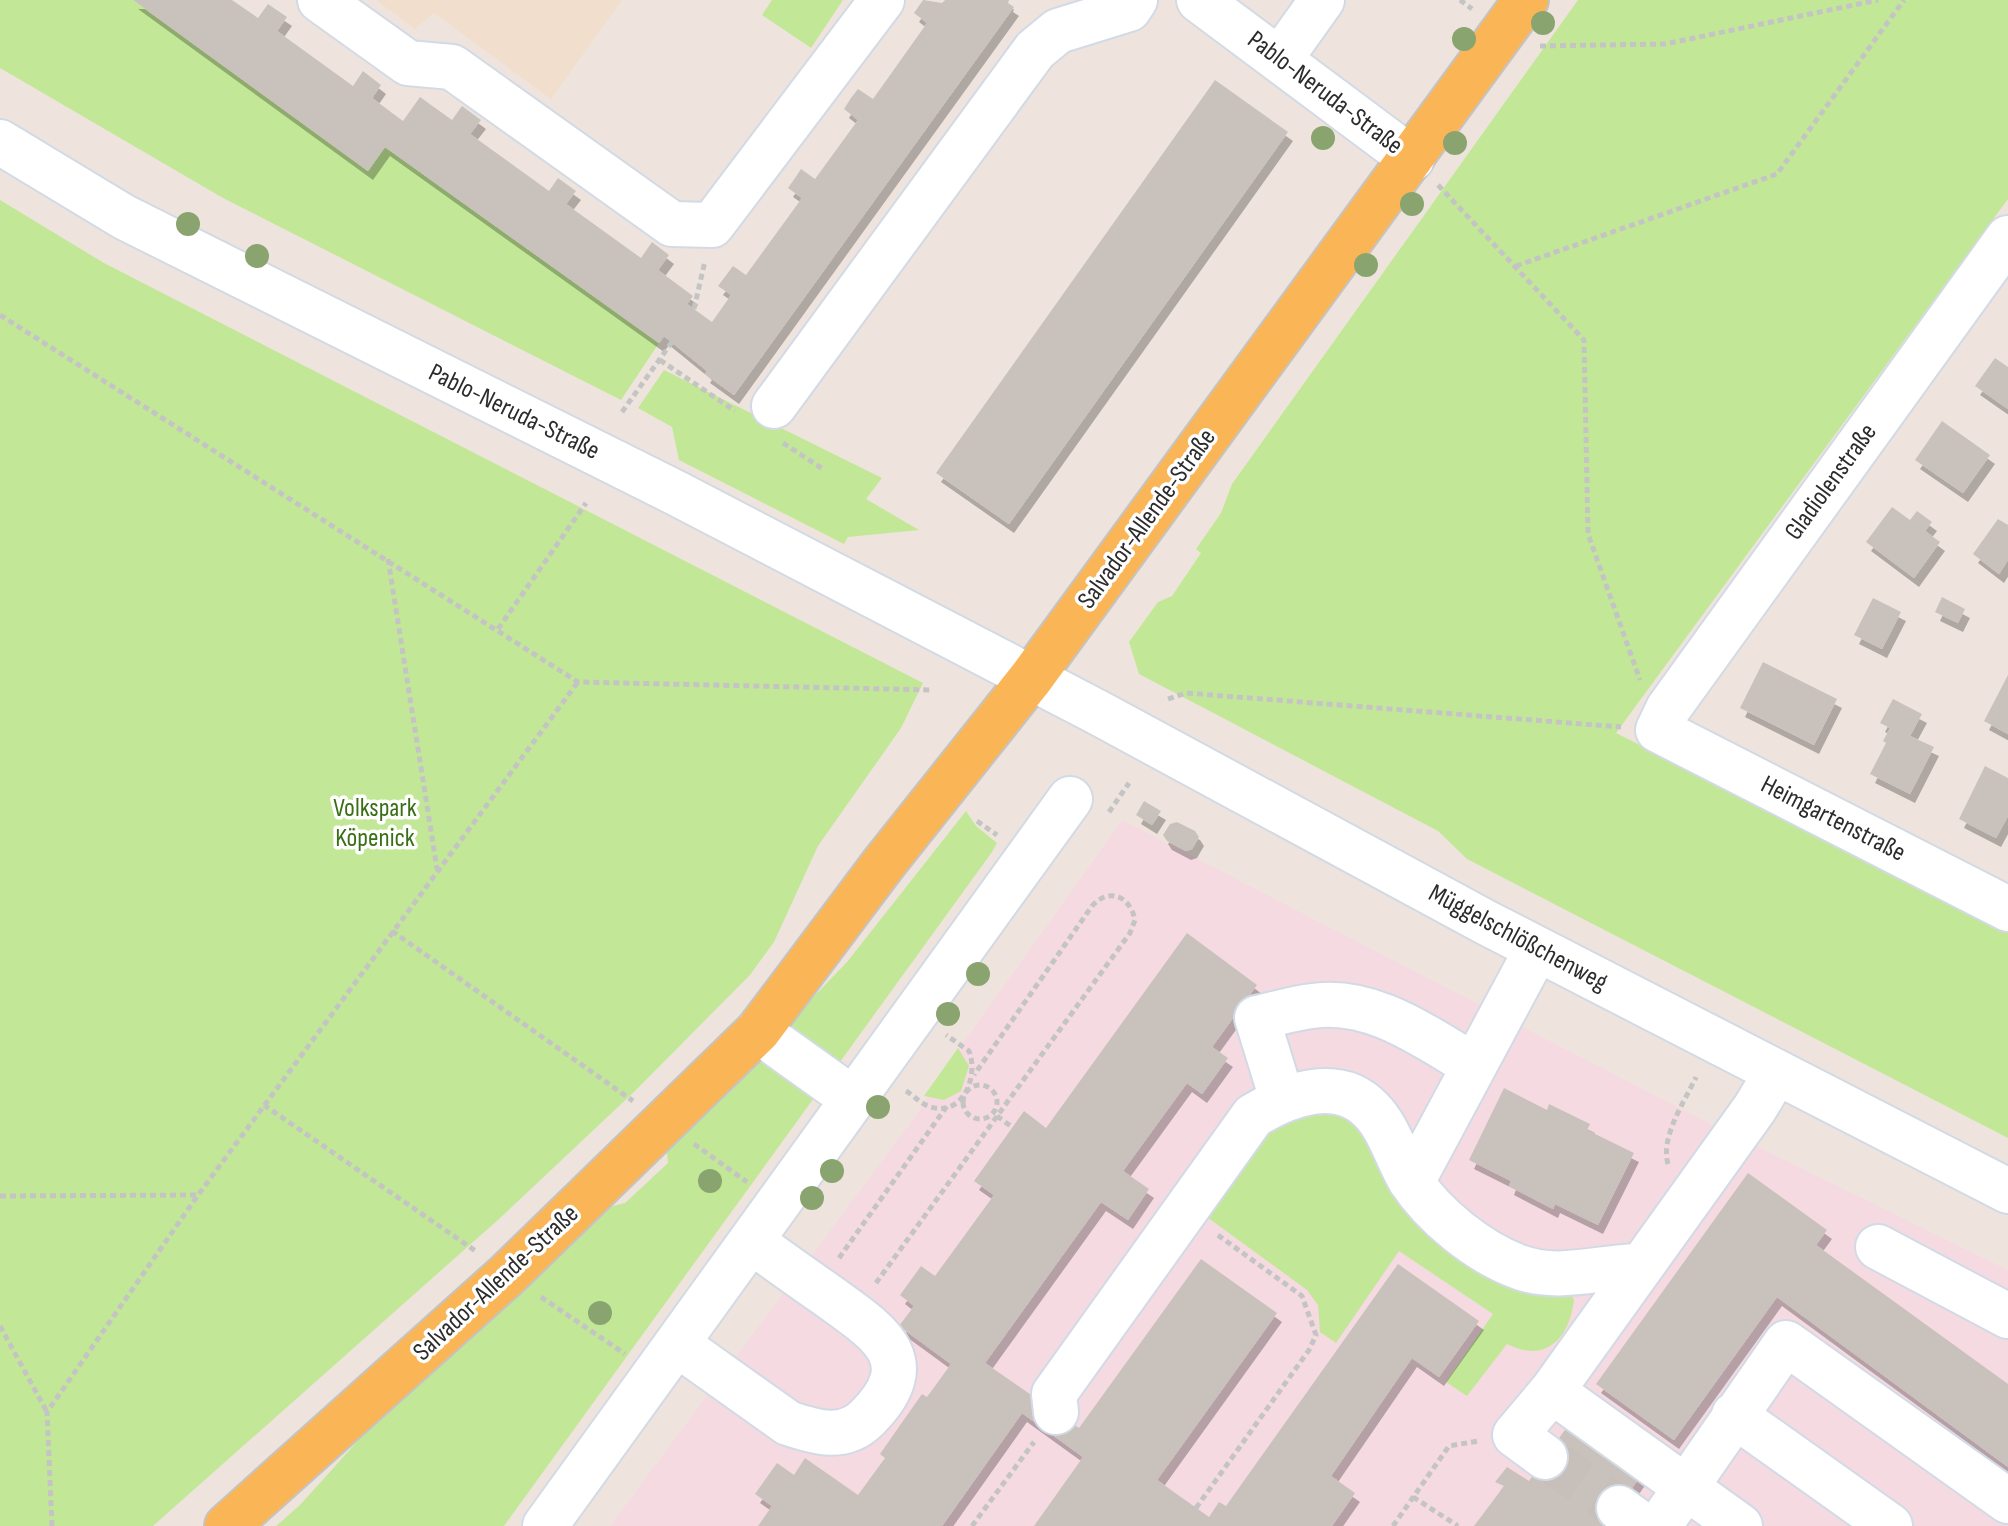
<svg xmlns="http://www.w3.org/2000/svg" width="2008" height="1526" font-family="'Sofia Sans Condensed',sans-serif">
  <style>
    .education { fill: #f1decc }
    .medical { fill: #f5dae1 }
    .green { fill: #c2e897 }
    .building { fill: #c9c2bc; filter: url(#shadow) }
    .lines { fill: none; stroke-linecap: round; stroke-linejoin: round }
    .minor-tunnel { stroke: #c7bfba; stroke-width: 44; stroke-dasharray: 44 22; stroke-linecap: butt }
    .minor-casing { stroke: #d2dae5; stroke-width: 48 }
    .major-casing { stroke: #c4c4c4; stroke-width: 48 }
    .path { stroke: #c4c4c4; stroke-width: 5; stroke-dasharray: 6 4; stroke-linecap: butt }
    .minor { stroke: #fff; stroke-width: 44 }
    .major { stroke: #fab557; stroke-width: 44 }
    .tree { fill: #8aa470 }
    .labels { text-anchor: middle; dominant-baseline: central; stroke-width: 7; stroke-linejoin: round; paint-order: stroke }
    .street-label { font-size: 26px; fill: #2c2c2c; stroke: #fff }
    .park-label { font-size: 26px; fill: #396f16; stroke: #fff }
  </style>
  <defs>
    <filter id="shadow"><feDropShadow dx="5" dy="9" stdDeviation="0" flood-color="#0004"/></filter>
  </defs>
  <rect width="100%" height="100%" fill="#eee4dd"/>
  <path class="education" d="M376 0H622L551 99 434 13 415 29Z"/>
  <path class="medical" d="M1122 820 1693 1115 2008 1270V1526H610L922 1107 938 1078Z"/>
  <path class="green" d="M0 0H133L368 171 385 147 659 343 621 400 223 198 0 68Z
    M772 0H843L811 48 762 15Z
    M1578 0H2008V199L1616 733 2008 930V1138L1467 859 1438 831 1139 674 1129 642 1158 602 1172 596 1201 553 1196 549 1221 513 1232 484Z
    M0 200 104 263 923 683 901 728 818 846 774 942 750 975 635 1091 499 1219 153 1526H0Z
    M664 370 882 478 866 499 919 530 848 537 844 544 679 460 672 427 638 408Z
    M966 811 976 826 997 843 992 852 504 1526H276L300 1505 410 1383 605 1208 625 1203 668 1163 667 1153 675 1141 847 962Z
    M958 1048 969 1066 961 1091 944 1100 924 1096Z
    M1341 1107 1574 1299C1570 1338 1546 1364 1507 1344L1467 1396 1446 1382 1493 1314 1399 1251 1336 1343 1320 1332 1318 1305 1307 1290 1200 1212 1272 1116Z"/>
  <path class="building" d="M133 0H232L258 18 268 4 287 17 277 31 353 86 363 71 381 85 372 98 403 121 420 97 452 120 462 106 481 120 470 134 549 191 558 178 576 191 566 204 641 258 652 242 669 255 658 270 693 296 687 304 712 322 731 295 718 286 733 266 746 275 802 198 788 188 795 178 801 169 815 179 858 120 844 109 851 98 858 89 873 99 927 23 914 13 923 0 942 3 945 0H1009L1008 3 1014 7 734 395 705 374 707 371 664 336 659 343 385 147 368 171Z
    M1215 80 1288 132 1009 524 936 473Z
    M1995 358 2008 367V409L1975 386Z
    M1942 421 1990 455 1963 493 1915 460Z
    M1892 507 1910 520 1917 511 1932 522 1925 531 1940 542 1914 578 1866 542Z
    M1998 519 2008 525V560L1999 574 1973 554Z
    M1942 597 1965 609 1958 623 1935 612Z
    M1873 598 1901 612 1882 649 1854 635Z
    M1763 662 1837 699 1814 745 1740 708Z
    M2008 675V734L1984 721Z
    M1893 699 1922 714 1910 736 1934 747 1910 794 1870 774 1886 743 1883 741 1890 728 1880 723Z
    M1985 766 2008 778V816L1996 838 1959 819Z
    M1144 801 1161 811 1152 825 1136 815Z
    M1177 822 1195 831 1199 837 1192 849 1186 851 1167 841 1163 835 1170 824Z
    M1187 933 1257 985 1212 1047 1228 1058 1202 1094 1187 1083 1123 1171 1149 1189 1128 1220 1101 1202 985 1363 1079 1428 1201 1259 1277 1313 1157 1480 1209 1517 1219 1502 1226 1506 1398 1264 1479 1321 1439 1377 1412 1358 1331 1476 1355 1493 1332 1526H1034L1083 1457 1022 1413 942 1526H758L772 1506 755 1494 777 1463 794 1475 805 1458 858 1495 885 1458 880 1454 903 1421 922 1394 927 1397 951 1364 899 1326 914 1306 900 1295 921 1266 935 1276 994 1195 974 1181 1024 1111 1046 1128Z
    M1504 1088 1547 1110 1549 1104 1590 1124 1587 1130 1634 1153 1598 1225 1555 1204 1553 1209 1509 1186 1511 1181 1469 1160Z
    M1748 1173 1827 1230 1816 1245 2008 1384V1467L1777 1297 1674 1440 1596 1384Z
    M1569 1424 1641 1475 1606 1526H1474L1504 1486 1495 1482 1507 1467 1529 1481Z"/>
  <g class="lines">
    <path class="minor-tunnel" d="M1545 1457 1619 1508"/>
    <g class="minor-casing">
      <path id="minor" d="M320 0 408 63 452 67 672 224 712 225 882 0
        M1199 0 1412 159
        M1280 59 1322 0
        M0 142 124 217 676 493 1097 712 1487 923 2008 1191
        M2008 238 1668 709 1658 730 2008 909
        M774 406 1035 50 1058 31 1129 9 1135 0
        M758 1031 853 1099
        M1282 1099 1257 1018C1275 1014 1294 1008 1312 1006 1372 997 1425 1037 1473 1065
        M1412 1182 1537 949
        M1878 1247 2008 1316
        M677 1344 788 1423C817 1433 845 1441 868 1417 926 1358 875 1330 827 1295 801 1277 776 1259 751 1241
        M1056 1412 1054 1394 1253 1116C1287 1095 1338 1075 1371 1110 1389 1128 1397 1158 1410 1180 1434 1216 1478 1252 1519 1267 1558 1282 1601 1266 1641 1266
        M1734 1415 1890 1526
        M1545 1457 1515 1435 1552 1391
        M1619 1508 1644 1526
        M545 1526 1070 799
        M1659 1526 1786 1343 2008 1501
        M1740 1526 1552 1391 1755 1108 1776 1073"/>
    </g>
    <g class="major-casing">
      <path id="major" d="M227 1526 508 1274 758 1031 884 863 1031 678 1526 0"/>
    </g>
    <path class="path" d="M1460 0 1472 9
      M1540 46 1665 44 1878 0
      M1438 185 1584 340 1588 534 1640 680
      M1516 266 1777 174 1904 0
      M694 309 705 261
      M0 315 578 682 933 690
      M660 360 735 411
      M622 412 672 342
      M783 443 823 469
      M388 559 437 869
      M498 629 586 503
      M1168 699 1186 693 1621 727
      M1109 812 1129 783
      M977 821 997 835
      M392 931 633 1101
      M963 1102a17 17 0 1 1 34 0a17 17 0 1 1-34 0Z
      M906 1091C913 1095 920 1103 928 1106 963 1119 979 1076 969 1051L946 1035
      M264 1105 477 1252
      M997 1116 1012 1127
      M694 1144 747 1182
      M1668 1164C1660 1137 1685 1101 1696 1077
      M0 1196 197 1195
      M839 1258 947 1106
      M876 1283 1130 933 1135 920C1130 896 1109 887 1092 906L974 1075
      M541 1297 625 1354
      M0 1326 47 1412
      M1413 1497 1458 1526
      M1196 1508 1309 1350 1316 1335 1302 1296 1215 1233
      M52 1526 47 1412 198 1195 578 682
      M972 1526 1034 1442
      M1393 1526 1449 1446 1478 1441"/>
    <use href="#minor" class="minor"/>
    <use href="#major" class="major"/>
  </g>
  <g class="tree">
    <circle cx="1543" cy="23" r="12"/>
    <circle cx="1464" cy="39" r="12"/>
    <circle cx="1323" cy="138" r="12"/>
    <circle cx="1455" cy="143" r="12"/>
    <circle cx="1412" cy="204" r="12"/>
    <circle cx="188" cy="224" r="12"/>
    <circle cx="257" cy="256" r="12"/>
    <circle cx="1366" cy="265" r="12"/>
    <circle cx="978" cy="974" r="12"/>
    <circle cx="948" cy="1014" r="12"/>
    <circle cx="878" cy="1107" r="12"/>
    <circle cx="832" cy="1171" r="12"/>
    <circle cx="710" cy="1181" r="12"/>
    <circle cx="812" cy="1198" r="12"/>
    <circle cx="600" cy="1313" r="12"/>
  </g>
  <g class="labels">
    <g class="street-label">
      <text transform="translate(1325 93) rotate(37)">Pablo-Neruda-Straße</text>
      <text transform="translate(514 412) rotate(26)">Pablo-Neruda-Straße</text>
      <text transform="translate(1831 482) rotate(-54)">Gladiolenstraße</text>
      <text transform="translate(1147 519) rotate(-54)">Salvador-Allende-Straße</text>
      <text transform="translate(1833 819) rotate(27)">Heimgartenstraße</text>
      <text transform="translate(1518 938) rotate(28)">Müggelschlößchenweg</text>
      <text transform="translate(496 1283) rotate(-43)">Salvador-Allende-Straße</text>
    </g>
    <g class="park-label">
      <text x="375" y="808">Volkspark<tspan x="375" dy="30">Köpenick</tspan></text>
    </g>
  </g>
</svg>
